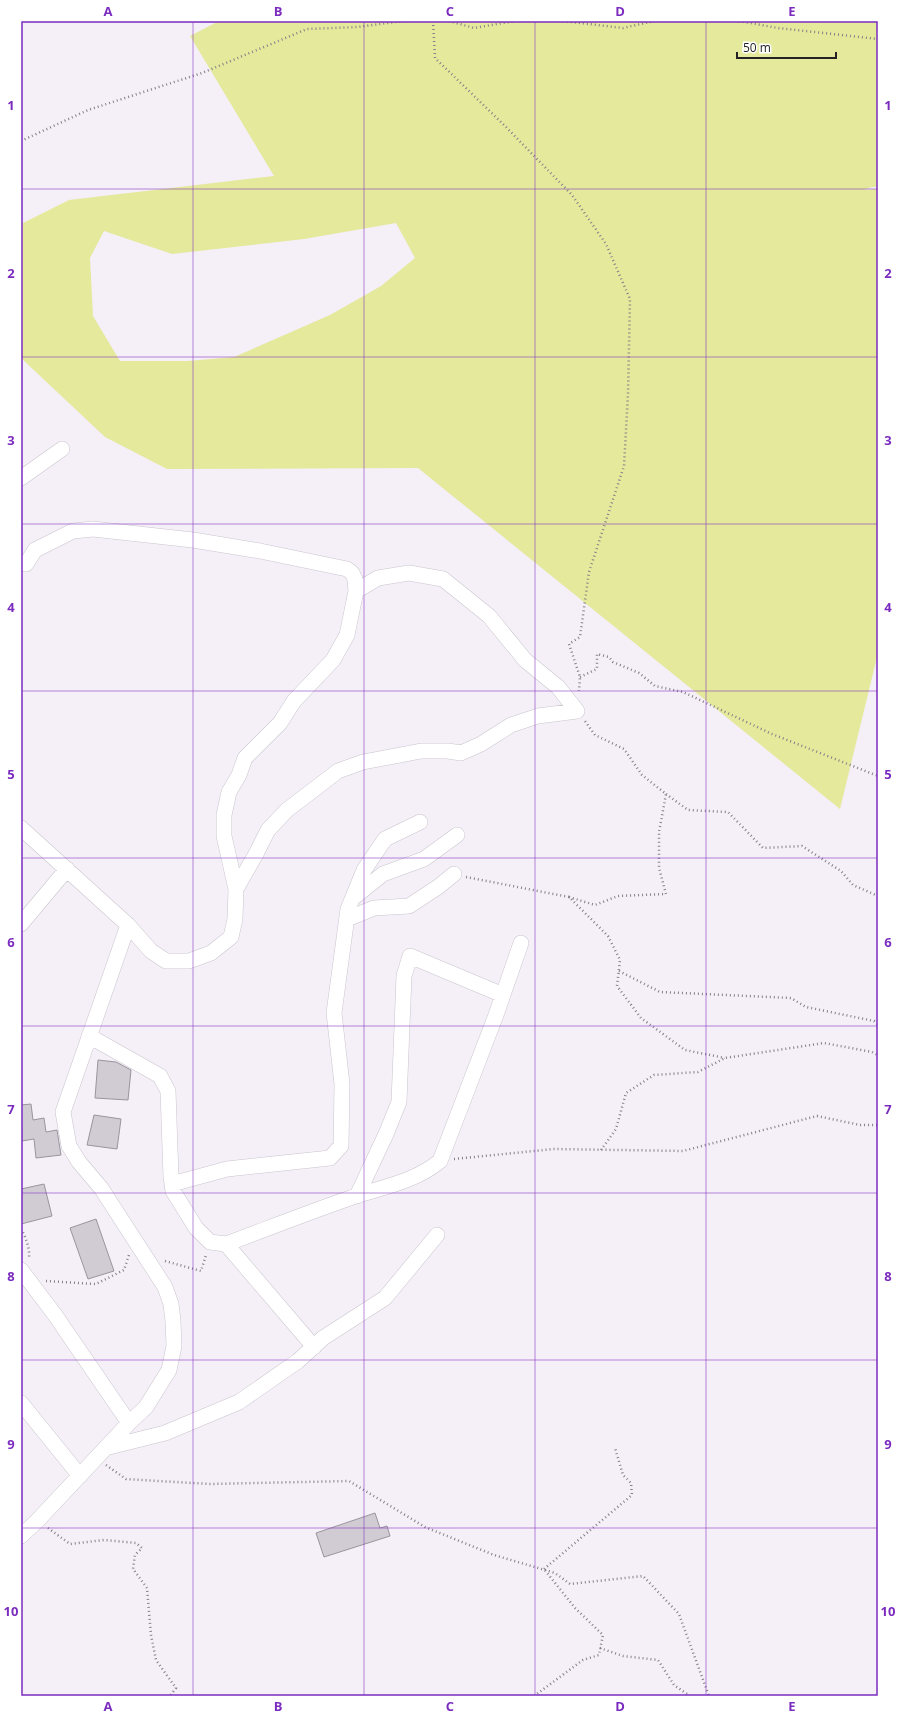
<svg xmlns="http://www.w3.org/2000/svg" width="899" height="1717" font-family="'Open Sans',sans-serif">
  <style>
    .green { fill: #e4e99c; fill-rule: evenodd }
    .building { fill: #d1ccd4; stroke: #9a959d }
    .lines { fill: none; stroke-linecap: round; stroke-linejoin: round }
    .minor-casing { stroke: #cac5cd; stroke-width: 16 }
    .path { stroke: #858187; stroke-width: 2.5; stroke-dasharray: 1 3; stroke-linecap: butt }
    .minor { stroke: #fff; stroke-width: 15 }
    .grid { fill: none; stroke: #7b2cbf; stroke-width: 1; stroke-opacity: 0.55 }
    .neatline { fill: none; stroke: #7b2cbf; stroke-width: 1.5 }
    .grid-label { font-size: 13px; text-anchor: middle; font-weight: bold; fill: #7b2cbf }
  </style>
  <rect width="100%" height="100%" fill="#f5eff8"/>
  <path class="green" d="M219 21H878V187H872L864 190 878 189V653L840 809 418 468 167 469 105 437 21 358V224L69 200 274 176 190 36ZM396 223 415 258 381 286 330 315 234 357 188 361H120L93 316 90 258 104 231 172 254 304 239Z"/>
  <path class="building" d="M98 1060 116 1062 131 1070 128 1100 95 1098Z
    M31 1104 33 1120 44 1118 46 1132 57 1130 61 1155 36 1158 34 1139 22 1141 21 1105Z
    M94 1115 121 1119 117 1149 87 1145Z
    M44 1184 52 1216 21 1224V1189Z
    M96 1219 114 1271 88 1279 70 1228Z
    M375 1513 380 1528 387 1526 390 1536 324 1557 316 1533Z"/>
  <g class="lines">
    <g class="minor-casing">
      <path id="minor" d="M21 478 62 449
        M356 591 378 578 409 573 443 579 489 616 525 660 558 687 577 711
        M21 828 128 925 151 951 166 961H189L211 953 231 937 235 919 236 889 224 836V815L229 792 239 775 245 758 280 723 294 701 333 660 347 635 356 591 355 579 352 573 347 569 260 551 193 540 93 529 73 531 35 550 26 564
        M236 889 256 854 268 830 287 810 338 771 363 762 421 751H448L461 753 481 744 511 725 538 716 577 711
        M353 898 383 874 424 859 457 835
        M347 919 374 908 409 906 438 887 454 874
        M21 924 67 869
        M89 1036 160 1076 168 1091 171 1177 173 1191 196 1228 210 1242 226 1244C269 1228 312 1211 356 1196 386 1186 414 1182 440 1161L496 1015 521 943
        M172 1184 227 1169 330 1158 341 1146 342 1084 334 1013 348 909 364 870 385 839 420 822
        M357 1196 386 1134 399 1102 404 976 410 956 503 995
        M226 1244 314 1347
        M21 1270 55 1315 129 1423
        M21 1403 80 1476
        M105 1448 165 1433 239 1402 298 1361 323 1338 385 1298 437 1235
        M21 1536 38 1520 129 1423 146 1407 169 1370 174 1346 173 1321 171 1304 165 1287 101 1188 79 1162 69 1146 63 1112 128 925"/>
    </g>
    <path class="path" d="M433 21 435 58 505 126 572 195 606 244 630 299 628 394 624 466 589 572 580 637 569 644 580 677 579 691
      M449 21 474 28 515 21
      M563 21 623 28 654 21
      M739 21 778 28 878 39
      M21 141 88 110 202 73 307 29 358 27 402 21
      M580 677 597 669V654L609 657 613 662 639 673 655 686 683 692 772 734 878 776
      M666 794 688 810 728 812 763 848 802 846 841 871 853 885 878 896
      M466 877 569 897 608 936 620 960 617 986 641 1018 685 1050 725 1058
      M569 897 595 905 618 896 666 894 659 868V832L666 794 642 775 624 749 595 735 585 721
      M619 971 660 992 791 998 806 1007 874 1021 878 1025
      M601 1150 616 1129 626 1093 654 1075 698 1072 725 1058 824 1043 872 1052 878 1055
      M454 1159 554 1149 683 1151 817 1116 860 1125H878
      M21 1229C26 1237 30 1249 29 1259
      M165 1261 201 1271 206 1255
      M46 1281 96 1284 124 1270 129 1255
      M106 1465 126 1479 209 1484 349 1481 425 1527 494 1555 555 1573 570 1584 643 1576 679 1614 709 1696
      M48 1528 70 1544 104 1540 136 1543 142 1548 135 1555 133 1569 147 1588 151 1635 156 1660 176 1688 170 1696
      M544 1569 632 1495 631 1483 623 1475 615 1448
      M600 1648 623 1656 658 1660 674 1685 690 1696
      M534 1696 583 1660 599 1655 603 1635 575 1608 544 1569"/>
    <use href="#minor" class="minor"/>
  </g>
  <path class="grid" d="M193 21V1696M364 21V1696M535 21V1696M706 21V1696M21 189H878M21 357H878M21 524H878M21 691H878M21 858H878M21 1026H878M21 1193H878M21 1360H878M21 1528H878"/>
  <rect width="899" height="1717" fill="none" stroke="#ffffff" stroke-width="44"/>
  <path d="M737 52v6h99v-6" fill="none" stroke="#242225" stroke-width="2"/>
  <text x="743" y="52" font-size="12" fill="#242225" stroke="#ffffff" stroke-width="3" paint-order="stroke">50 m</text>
  <rect x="22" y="22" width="855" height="1673" class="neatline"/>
  <g class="grid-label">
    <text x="108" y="16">A</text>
    <text x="278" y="16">B</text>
    <text x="450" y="16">C</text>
    <text x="620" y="16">D</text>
    <text x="792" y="16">E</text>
    <text x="11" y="110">1</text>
    <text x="888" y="110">1</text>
    <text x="11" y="278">2</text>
    <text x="888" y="278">2</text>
    <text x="11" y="445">3</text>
    <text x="888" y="445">3</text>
    <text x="11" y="612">4</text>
    <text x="888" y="612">4</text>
    <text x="11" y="779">5</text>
    <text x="888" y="779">5</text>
    <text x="11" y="947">6</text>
    <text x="888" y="947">6</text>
    <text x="11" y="1114">7</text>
    <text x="888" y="1114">7</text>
    <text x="11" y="1281">8</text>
    <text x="888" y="1281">8</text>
    <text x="11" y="1449">9</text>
    <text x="888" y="1449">9</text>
    <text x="11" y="1616">10</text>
    <text x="888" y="1616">10</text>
    <text x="108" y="1711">A</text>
    <text x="278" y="1711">B</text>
    <text x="450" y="1711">C</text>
    <text x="620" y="1711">D</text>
    <text x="792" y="1711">E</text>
  </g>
</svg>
